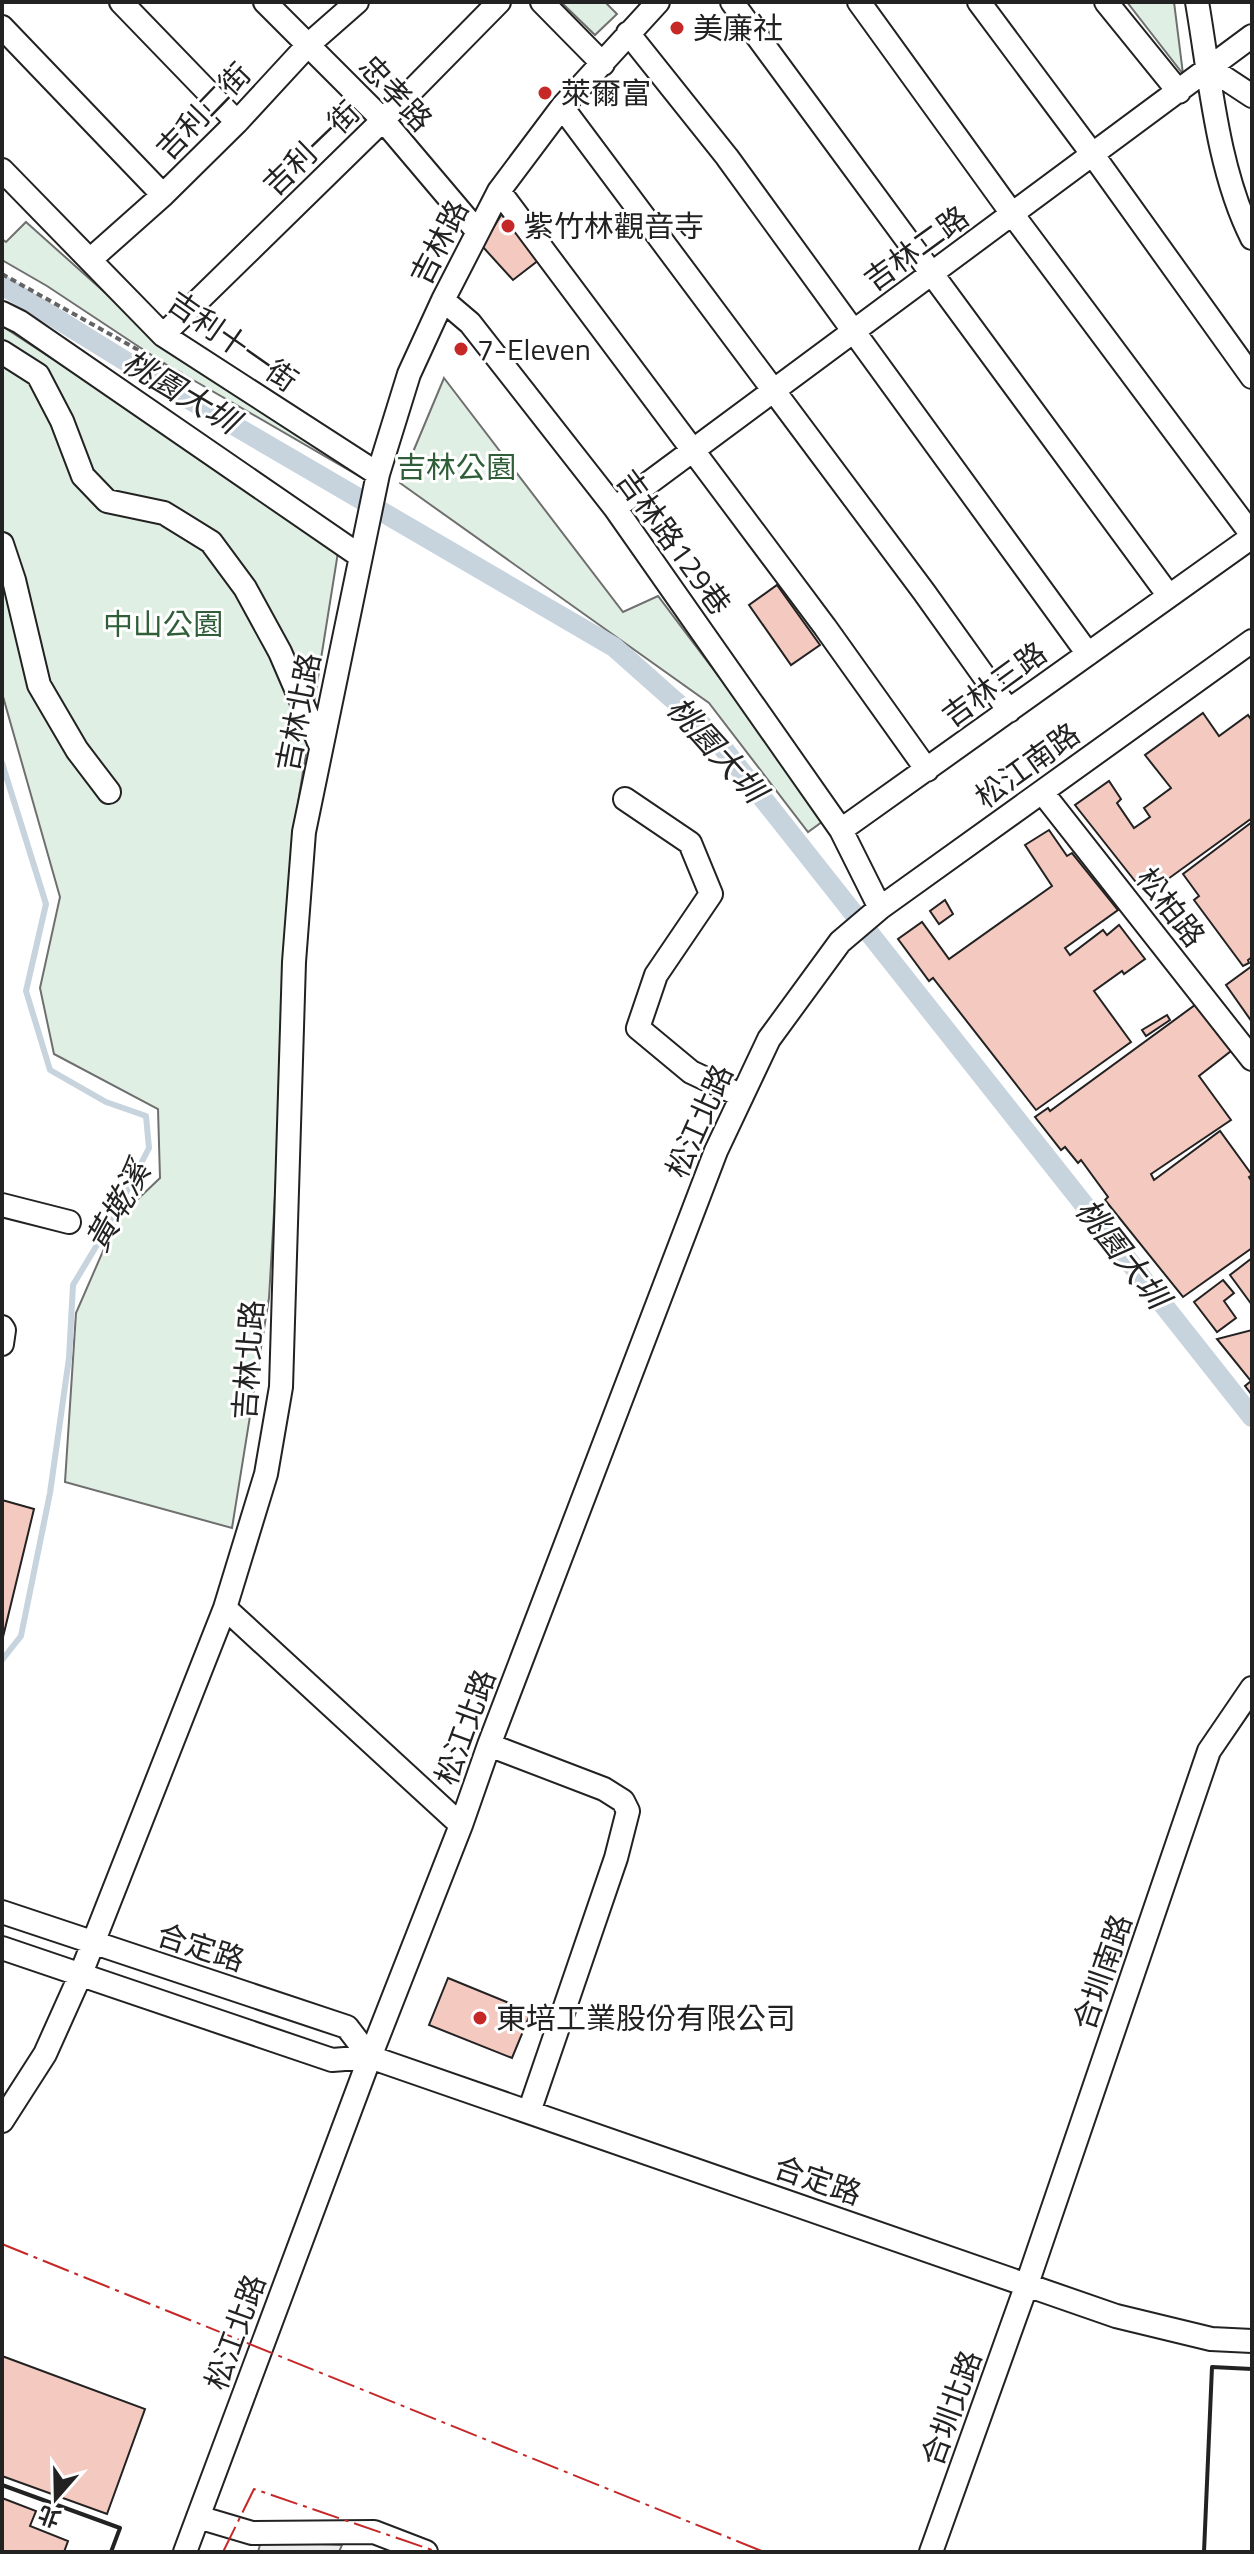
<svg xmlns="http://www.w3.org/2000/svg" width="1254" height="2554" font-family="'Titillium Web','Noto Sans TC',sans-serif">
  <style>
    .green { fill: #e0efe3; stroke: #6f6f6f; stroke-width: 2 }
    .parking { fill: #ededed; stroke: #6f6f6f; stroke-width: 2 }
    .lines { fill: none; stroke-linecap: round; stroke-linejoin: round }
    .stream { stroke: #c7d3dd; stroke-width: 6 }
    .canal { stroke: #c7d3dd; stroke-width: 20 }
    .building { fill: #f3c9c0; stroke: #222; stroke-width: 2 }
    .minor-casing { stroke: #222; stroke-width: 26 }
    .path { stroke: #646464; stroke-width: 4; stroke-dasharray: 6 4; stroke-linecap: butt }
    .minor { stroke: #fff; stroke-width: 22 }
    .wall { stroke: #222; stroke-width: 4 }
    .power { stroke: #c62828; stroke-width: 2; stroke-dasharray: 28 6 4 6; stroke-linecap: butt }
    .poi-dot { fill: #c62828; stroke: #fff; stroke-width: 3 }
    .labels { text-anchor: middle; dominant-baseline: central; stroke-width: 6; stroke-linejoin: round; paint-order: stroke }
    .poi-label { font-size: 30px; fill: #222; stroke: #fff; text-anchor: start }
    .street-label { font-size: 30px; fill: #222; stroke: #fff }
    .park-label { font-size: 30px; fill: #2f5e38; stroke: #fff }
    .water-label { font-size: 32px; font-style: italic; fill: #222; stroke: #fff }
  </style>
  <rect width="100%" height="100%" fill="#fff"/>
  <path class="green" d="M561 2H605L617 14 595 35Z
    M1127 2H1174L1183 74Z
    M26 222 167 348 371 465 366 480 162 362 47 286 2 260V239L6 242Z
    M2 326 339 546 298 803 269 1298 232 1528 65 1482 76 1313 117 1219 160 1178 158 1109 54 1054 40 988 60 897 2 693Z
    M444 378 623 612 658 596 826 819 808 832 709 703 400 483Z"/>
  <path class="parking" d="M261 2541 342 2545 339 2552H258Z"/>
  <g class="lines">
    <path class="stream" d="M2 763 46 904 26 991 50 1070 106 1102 146 1116 149 1148 112 1220 73 1285 69 1358 50 1493 21 1636 2 1660"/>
    <path class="canal" d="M2 285 156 380 614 647 711 733 1252 1417"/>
  </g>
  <path class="building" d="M506 207 544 256 513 280 482 246Z
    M777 585 820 645 791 665 749 605Z
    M1203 713 1219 736 1248 715 1252 721V818L1146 895 1075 805 1109 781 1121 799 1117 803 1134 828 1150 817 1144 808 1171 788 1145 755Z
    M1252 822V957L1248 960 1249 963 1243 966 1194 900 1199 896 1183 874Z
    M1049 830 1067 856 1072 853 1118 910 1065 948 1070 955 1103 930 1107 935 1119 925 1145 959 1124 974 1122 971 1094 991 1131 1042 1036 1110 933 978 929 981 898 939 922 922 949 959 1052 886 1025 845Z
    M945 900 953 914 939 924 930 911Z
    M1252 966V1022L1226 985Z
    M1195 1005 1231 1051 1199 1076 1231 1120 1151 1174 1154 1180 1220 1131 1252 1175 1249 1177 1252 1182V1248L1183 1297 1105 1200 1108 1197 1081 1160 1078 1163 1065 1147 1061 1150 1035 1117 1048 1108 1050 1111Z
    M1167 1015 1170 1020 1146 1036 1142 1030Z
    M1252 1258V1305L1230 1275Z
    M1223 1280 1234 1293 1224 1301 1236 1318 1217 1332 1194 1302Z
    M1252 1330V1395L1245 1386 1251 1381 1217 1339Z
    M2 1500 34 1509 3 1637 2 1636Z
    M448 1978 531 2012 512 2058 429 2025Z
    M2 2356 145 2409 107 2514 2 2476Z
    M2 2498 36 2511 30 2526 68 2541 64 2552H2Z"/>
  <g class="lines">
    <g class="minor-casing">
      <path id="minor" d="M121 2 237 122
        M265 2 383 120 477 231
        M542 2 603 64
        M732 2 1169 596
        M859 2 1013 215 1252 535
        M979 2 1093 155 1252 377
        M1106 2 1179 92
        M1197 2C1210 77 1217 169 1252 238
        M2 27 163 195
        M628 33 727 157 1088 654
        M1208 67 1252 96
        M562 107 924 592 1009 711
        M2 170 163 335 378 474
        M499 191 825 627 927 770
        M91 259 163 195 237 122 308 45 357 2
        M443 300 470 323 615 508 841 830
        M2 313 20 322 360 556
        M163 335 383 120 499 2
        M2 352 38 375 62 421 83 476 107 501 164 513 211 542 245 588 280 652 321 747
        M615 508 1252 36
        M2 544 14 580 39 685 77 750 109 792
        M1042 792 1252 1059
        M625 799 690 843 711 894 656 975 638 1028 691 1072 742 1096
        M880 908 841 830 1252 537
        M2 1205 69 1222
        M2 1327 4 1330 2 1344
        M225 1608 461 1825
        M489 1745 604 1789 623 1801 628 1811 616 1858 529 2112
        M2 1912 347 2027 370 2057
        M2 1948 332 2060 370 2057 1116 2316 1211 2339 1252 2341
        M2 2121 45 2054 80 1976 225 1608 266 1474 281 1387 294 962 304 832 378 474 409 374 443 300 499 191 562 107 658 2
        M198 2517 252 2533 374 2532 426 2552
        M185 2552 370 2057 461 1825 489 1745 716 1151 769 1039 840 942 880 908 1252 641
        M931 2552 1027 2284 1209 1751 1252 1688"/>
    </g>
    <path class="path" d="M2 274 185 376"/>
    <use href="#minor" class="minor"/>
    <path class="wall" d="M2 2485 120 2528 111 2552
      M1204 2552 1212 2367 1252 2369"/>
    <path class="power" d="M2 2244 764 2552
      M223 2552 254 2489 438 2552"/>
  </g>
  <g class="poi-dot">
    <circle cx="677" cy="28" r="8"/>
    <circle cx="545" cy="93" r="8"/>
    <circle cx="508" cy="226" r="8"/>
    <circle cx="461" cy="349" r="8"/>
    <circle cx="480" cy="2018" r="8"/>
  </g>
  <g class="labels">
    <g class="poi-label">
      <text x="693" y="28">美廉社</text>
      <text x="561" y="93">萊爾富</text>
      <text x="524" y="226">紫竹林觀音寺</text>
      <text x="477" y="349">7-Eleven</text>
      <text x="496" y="2018">東培工業股份有限公司</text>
    </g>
    <g class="street-label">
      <text transform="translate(396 93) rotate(47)">忠孝路</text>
      <text transform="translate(203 111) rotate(-46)">吉利二街</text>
      <text transform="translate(311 148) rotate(-44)">吉利一街</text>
      <text transform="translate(439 242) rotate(-63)">吉林路</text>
      <text transform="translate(916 248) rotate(-36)">吉林二路</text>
      <text transform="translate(233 341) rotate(35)">吉利十一街</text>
      <text transform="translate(674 542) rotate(54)">吉林路129巷</text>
      <text transform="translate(994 684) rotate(-36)">吉林三路</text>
      <text transform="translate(298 712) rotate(-79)">吉林北路</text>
      <text transform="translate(1027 765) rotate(-36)">松江南路</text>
      <text transform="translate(1171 907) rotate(52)">松柏路</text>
      <text transform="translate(699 1121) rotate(-66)">松江北路</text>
      <text transform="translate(248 1360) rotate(-86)">吉林北路</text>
      <text transform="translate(465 1727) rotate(-70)">松江北路</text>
      <text transform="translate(201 1947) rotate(18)">合定路</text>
      <text transform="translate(1102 1972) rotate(-71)">合圳南路</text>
      <text transform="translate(818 2180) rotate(19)">合定路</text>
      <text transform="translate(235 2332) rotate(-70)">松江北路</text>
      <text transform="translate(951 2408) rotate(-70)">合圳北路</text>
    </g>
    <g class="park-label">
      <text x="456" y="467">吉林公園</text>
      <text x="163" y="624">中山公園</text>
    </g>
    <g class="water-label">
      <text transform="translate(181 391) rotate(31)">桃園大圳</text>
      <text transform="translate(717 749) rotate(48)">桃園大圳</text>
      <text transform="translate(117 1206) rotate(-61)">黃墘溪</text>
      <text transform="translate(1123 1253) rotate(52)">桃園大圳</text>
    </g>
  </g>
  <rect width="1254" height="2554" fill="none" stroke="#222222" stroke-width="8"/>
  <g transform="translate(56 2498) rotate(200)" stroke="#ffffff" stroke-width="6" paint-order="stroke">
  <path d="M0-6L14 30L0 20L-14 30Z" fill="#222222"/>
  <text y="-12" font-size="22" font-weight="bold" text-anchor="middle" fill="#222222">北</text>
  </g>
</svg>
